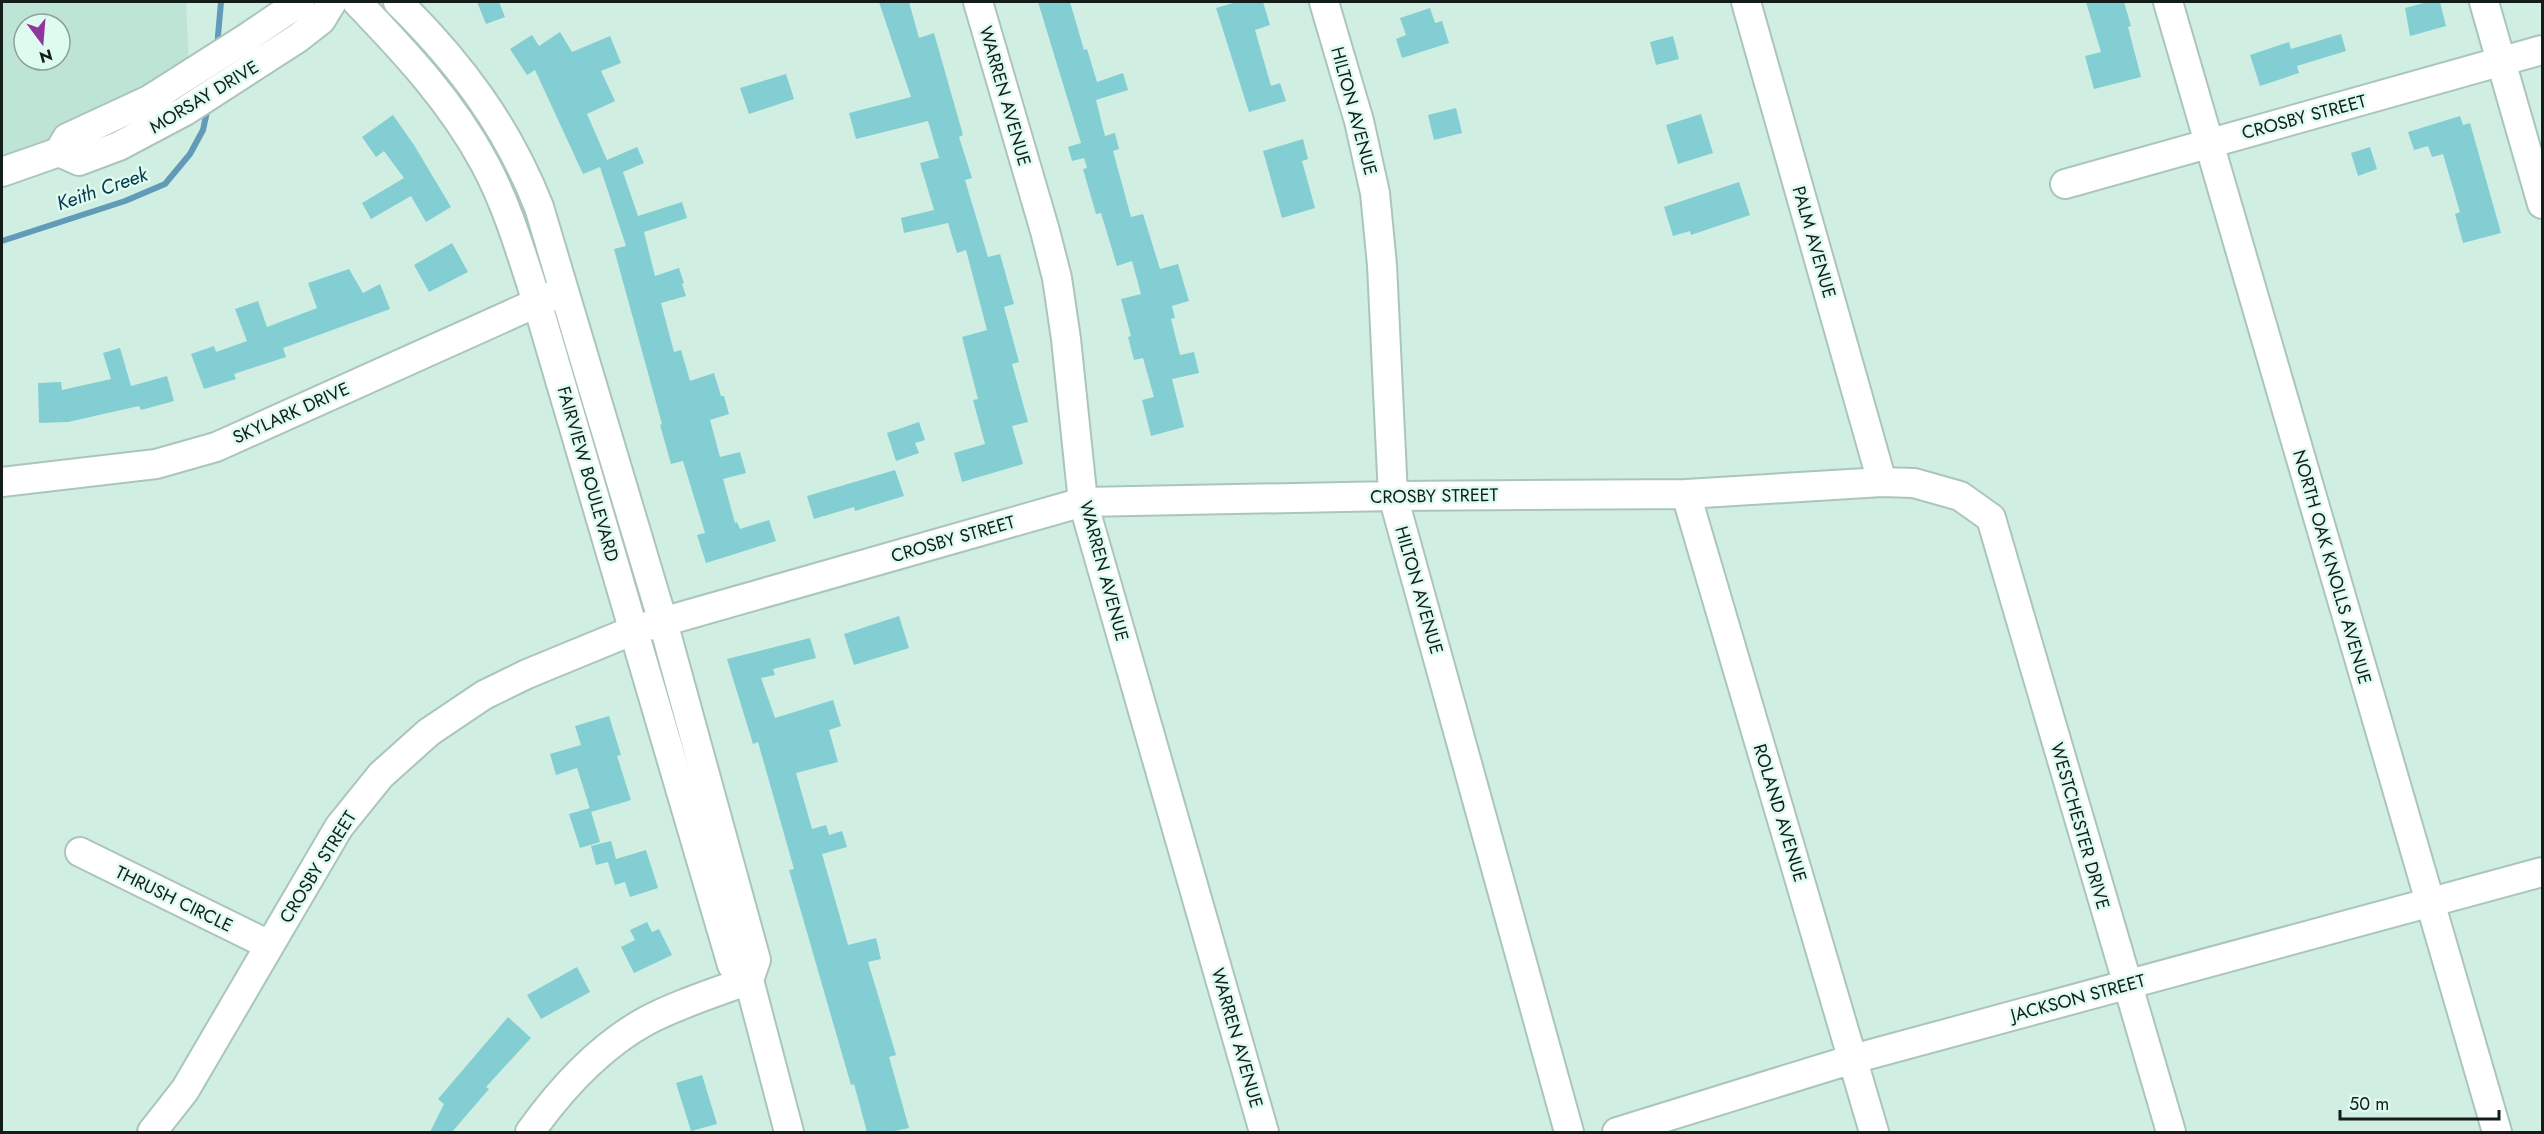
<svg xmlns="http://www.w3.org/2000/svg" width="2544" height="1134" font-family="Jost,sans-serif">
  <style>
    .built { fill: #bee4d5; fill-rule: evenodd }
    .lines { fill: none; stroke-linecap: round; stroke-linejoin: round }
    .stream { stroke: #619bb8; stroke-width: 6 }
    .building { fill: #83ced3 }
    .minor-casing { stroke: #aac6bb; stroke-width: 32 }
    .minor { stroke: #fff; stroke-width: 28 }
    .labels { text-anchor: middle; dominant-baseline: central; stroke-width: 5; stroke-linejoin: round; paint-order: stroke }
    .street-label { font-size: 18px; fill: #131d1a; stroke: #defbf0 }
    .water-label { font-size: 20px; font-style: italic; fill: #04394e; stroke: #defbf0 }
  </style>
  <rect width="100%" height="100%" fill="#d1eee3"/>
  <path class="built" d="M2 2H186L189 65 86 123 21 154 2 160ZM24 24H60V60H24Z"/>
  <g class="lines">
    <path class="stream" d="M217 47 221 2
      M2 241 125 201 165 184 190 154 203 130 208 107"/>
  </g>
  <path class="building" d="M477 2H499L505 17 486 24Z
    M879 2H909L919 38 934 33 963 135 959 137 972 178 965 180 988 257 1000 254 1014 304 1004 307 1019 362 1012 364 1028 422 1012 426 1023 464 962 482 954 453 985 444 973 400 978 399 962 337 987 330 966 250 957 253 948 223 904 233 901 218 934 210 920 163 939 158 928 121 856 139 849 113 911 97Z
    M1038 2H1070L1084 50 1087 49 1097 82 1123 73 1128 90 1096 100 1105 136 1115 133 1119 149 1113 151 1131 217 1143 214 1160 269 1178 264 1189 301 1172 306 1175 318 1171 319 1180 355 1194 352 1199 373 1172 379 1184 427 1151 436 1142 400 1154 397 1143 358 1134 360 1128 337 1131 336 1121 299 1141 294 1132 261 1117 266 1101 213 1096 214 1083 169 1087 168 1084 158 1072 161 1068 147 1081 143Z
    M1237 2H1263L1270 25 1255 30 1271 86 1280 83 1286 101 1249 112 1216 8Z
    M2086 2H2124L2131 26 2128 27 2141 77 2094 89 2085 56 2101 52Z
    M2428 2H2440L2446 26 2410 36 2405 8Z
    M1430 8 1435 23 1442 21 1449 43 1402 58 1396 39 1406 35 1400 18Z
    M560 32 572 52 610 36 621 63 601 71 615 101 587 114 607 160 637 147 644 163 623 172 638 216 682 202 687 218 644 232 655 276 679 268 684 283 682 284 686 296 661 303 674 352 681 350 690 381 714 373 721 396H724L729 414 710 420 720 457 740 452 746 473 723 479 735 523 737 522 740 529 769 520 776 541 706 563 697 535 705 533 683 461 671 464 660 425 662 424 614 249 626 246 600 167 583 174 535 70 527 75 510 49 532 35 539 46Z
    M2341 34 2346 51 2297 66 2299 73 2260 86 2250 55 2289 42 2291 49Z
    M1673 36 1679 59 1656 65 1650 42Z
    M786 74 794 99 749 114 740 88Z
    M1456 108 1462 133 1434 140 1428 115Z
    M1701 114 1713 153 1678 164 1666 125Z
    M393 115 414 145 451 207 426 222 411 196 371 219 362 203 404 178 384 151 376 157 362 137Z
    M2460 116 2463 125 2470 123 2501 233 2463 243 2455 214 2460 212 2443 154 2432 157 2428 146 2414 150 2408 132Z
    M1303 139 1308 159 1302 161 1315 208 1282 218 1263 151Z
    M2370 147 2377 169 2358 176 2351 153Z
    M1739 182 1750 215 1691 235 1690 231 1673 236 1664 207Z
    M452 243 468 272 429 292 414 265Z
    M349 269 363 293 380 284 390 309 283 348 286 357 234 374 236 379 204 389 191 354 214 346 216 352 247 341 235 309 258 301 267 327 317 308 308 283Z
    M120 348 131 386 167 376 174 401 141 410 139 406 68 422 39 423 38 383 61 382 62 390 111 379 103 353Z
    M919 422 925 440 915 443 919 453 896 461 887 433Z
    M895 470 904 496 855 511 854 507 814 519 807 496Z
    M899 616 909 648 854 665 844 634Z
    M810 638 816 658 773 669 775 675 761 678 775 718 833 700 841 726 829 730 838 762 796 773 812 829 826 825 829 835 842 831 847 847 822 854 848 945 876 938 881 959 868 962 896 1055 889 1057 909 1128 890 1132H867L854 1084 851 1085 789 870 794 869 758 742 753 744 727 659Z
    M609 716 621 755 617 756 631 800 591 812 577 768 556 775 550 754 581 745 575 726Z
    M590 808 600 842 580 848 569 814Z
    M611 841 616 859 646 850 658 888 630 897 625 882 615 885 608 862 596 865 591 846Z
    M647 922 652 932 659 929 672 955 634 973 621 947 635 940 630 930Z
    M577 967 590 992 541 1019 527 995Z
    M508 1017 531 1038 486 1087 489 1089 452 1132H430L444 1104 438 1099Z
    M702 1075 717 1124 691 1131 676 1083Z"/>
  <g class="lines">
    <g class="minor-casing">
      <path id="minor" d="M357 2C405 52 452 102 485 164 508 207 522 256 537 302L732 965 749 980 789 1132
        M398 2C460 63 507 126 539 207L663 622 756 960 749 980
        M978 2 1045 231 1057 278 1066 339 1083 502 1264 1132
        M1324 2 1359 121 1375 193 1382 265 1393 496 1569 1132
        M1746 2 1882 482
        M2168 2 2497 1132
        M2484 2 2542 204
        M59 152 67 138 149 100 245 39 300 2
        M2 172 59 152 79 161 119 146 185 111 298 38 321 20 332 2
        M2065 184 2542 50
        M2 482 156 464 216 447 554 295
        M1686 494 1874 1132
        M80 852 269 945
        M152 1132 185 1090 339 827 381 775 429 732 484 695 527 674 634 630 1083 502 1393 496 1686 494 1882 482 1914 483 1960 496 1991 518 2171 1132
        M530 1132C560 1090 599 1047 646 1021 678 1004 714 993 749 980
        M1617 1132 1853 1059 2542 872"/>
    </g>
    <use href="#minor" class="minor"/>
  </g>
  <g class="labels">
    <g class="street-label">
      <text transform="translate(1005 96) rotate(74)">WARREN AVENUE</text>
      <text transform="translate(204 97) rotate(-31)">MORSAY DRIVE</text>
      <text transform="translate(1354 111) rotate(75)">HILTON AVENUE</text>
      <text transform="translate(2304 117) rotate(-15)">CROSBY STREET</text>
      <text transform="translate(1814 242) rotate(74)">PALM AVENUE</text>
      <text transform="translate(291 413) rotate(-24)">SKYLARK DRIVE</text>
      <text transform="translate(588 474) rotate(74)">FAIRVIEW BOULEVARD</text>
      <text transform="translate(1434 496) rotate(-1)">CROSBY STREET</text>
      <text transform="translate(953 539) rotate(-16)">CROSBY STREET</text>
      <text transform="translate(2332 567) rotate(74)">NORTH OAK KNOLLS AVENUE</text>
      <text transform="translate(1104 571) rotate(75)">WARREN AVENUE</text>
      <text transform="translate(1419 590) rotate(74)">HILTON AVENUE</text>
      <text transform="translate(1780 813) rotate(73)">ROLAND AVENUE</text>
      <text transform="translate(2080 826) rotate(74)">WESTCHESTER DRIVE</text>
      <text transform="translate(318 867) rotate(-58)">CROSBY STREET</text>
      <text transform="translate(174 899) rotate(26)">THRUSH CIRCLE</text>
      <text transform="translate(2078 998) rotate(-15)">JACKSON STREET</text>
      <text transform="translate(1237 1038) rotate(74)">WARREN AVENUE</text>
    </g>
    <g class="water-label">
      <text transform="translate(102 189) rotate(-19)">Keith Creek</text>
    </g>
  </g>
  <rect width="2544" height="1134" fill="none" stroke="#131d1a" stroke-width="6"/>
  <g transform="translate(42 42) rotate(164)"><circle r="28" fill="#defbf0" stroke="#8da29a" stroke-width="1.5"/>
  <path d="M0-4.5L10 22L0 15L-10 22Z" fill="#91349e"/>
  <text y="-9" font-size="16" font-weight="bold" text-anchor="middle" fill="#131d1a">N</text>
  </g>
  <path d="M2340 1110v9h159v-9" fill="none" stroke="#131d1a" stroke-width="3"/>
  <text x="2349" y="1110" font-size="18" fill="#131d1a" stroke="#defbf0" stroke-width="4.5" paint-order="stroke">50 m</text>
</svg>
